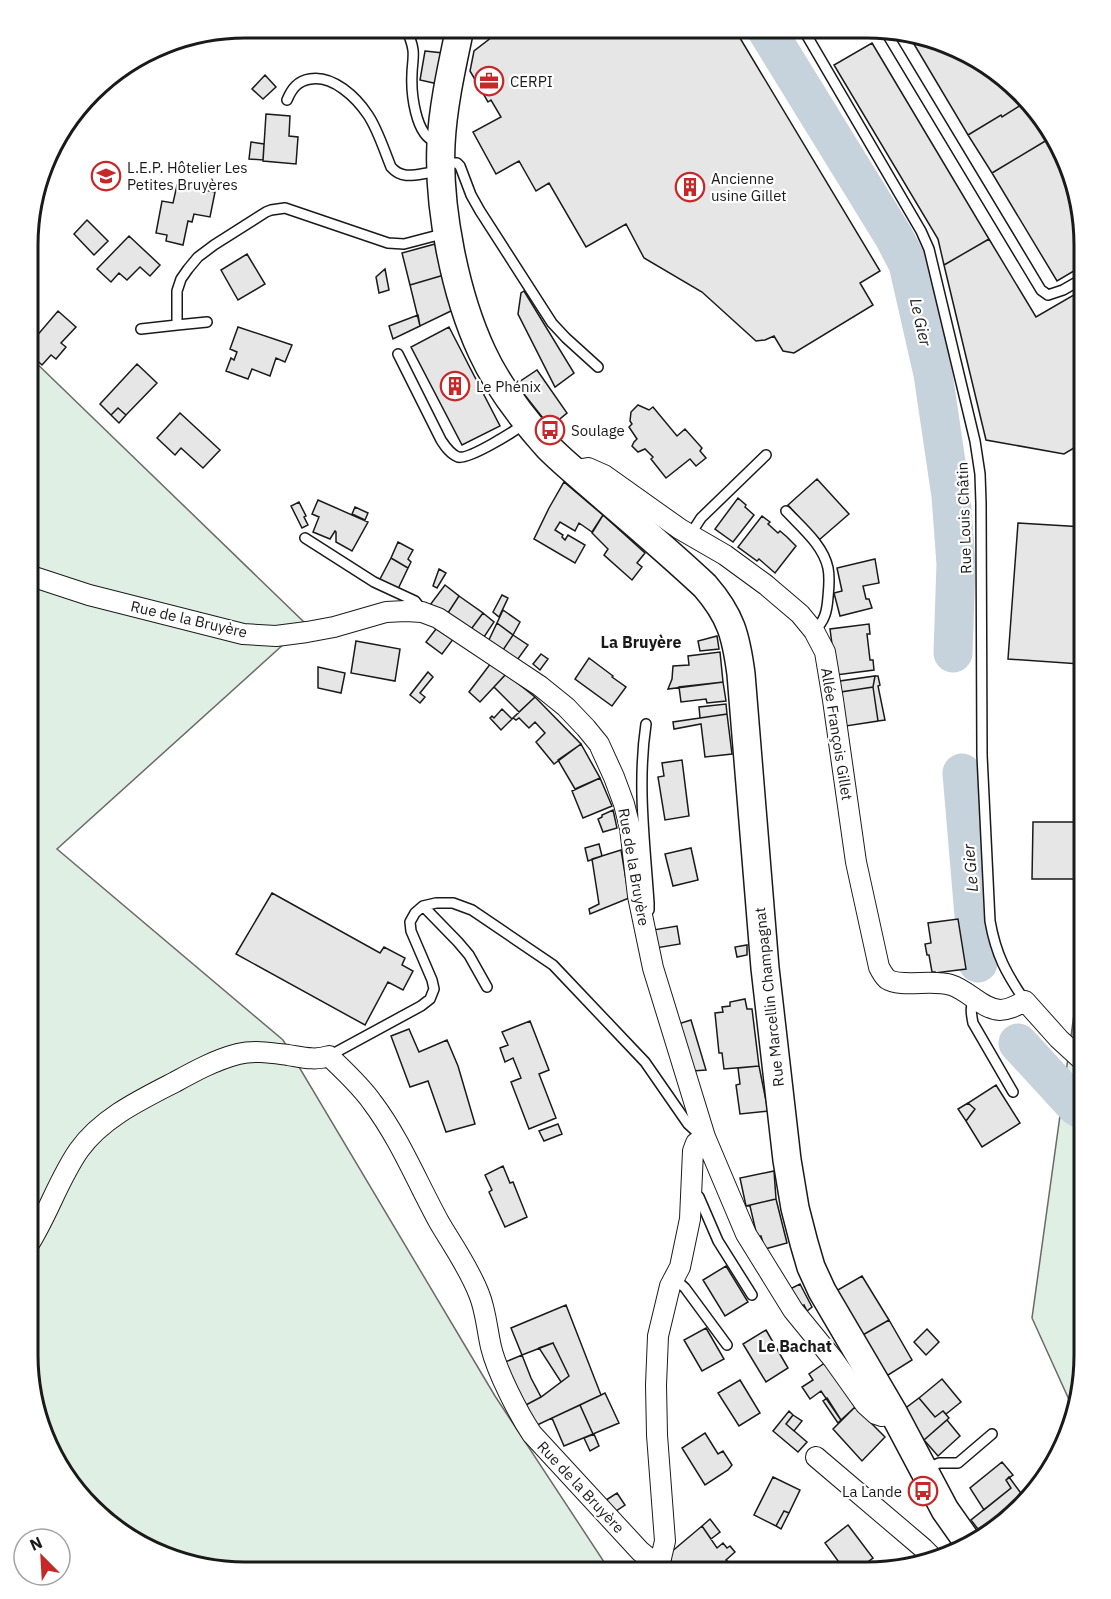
<svg xmlns="http://www.w3.org/2000/svg" width="1111" height="1599" font-family="'IBM Plex Sans',sans-serif">
  <style>
    .green { fill: #e0efe3; stroke: #6a6a6a; stroke-width: 1.5 }
    .lines { fill: none; stroke-linecap: round; stroke-linejoin: round }
    .river { stroke: #c6d2dc; stroke-width: 39 }
    .building { fill: #e6e6e6; stroke: #1a1a1a; stroke-width: 1.5 }
    .service-casing { stroke: #1a1a1a; stroke-width: 12 }
    .minor-casing { stroke: #1a1a1a; stroke-width: 22 }
    .secondary-casing { stroke: #1a1a1a; stroke-width: 30 }
    .service { stroke: #fff; stroke-width: 9 }
    .minor { stroke: #fff; stroke-width: 20 }
    .secondary { stroke: #fff; stroke-width: 27 }
    .labels { text-anchor: middle; dominant-baseline: central; stroke-width: 4.5; stroke-linejoin: round; paint-order: stroke }
    .poi-label { font-size: 15px; fill: #1a1a1a; stroke: #fff; text-anchor: start }
    .street-label { font-size: 15px; fill: #1a1a1a; stroke: #fff }
    .water-label { font-size: 16px; font-style: italic; fill: #1a1a1a; stroke: #fff }
    .neighbourhood-label { font-size: 16px; font-weight: bold; fill: #1a1a1a; stroke: #fff }
    .rim { fill: none; stroke: #1a1a1a; stroke-width: 3 }
  </style>
  <rect width="100%" height="100%" fill="#fff"/>
  <path class="green" d="M29 356 306 624 57 849 283 1040 495 1396 610 1571 217 1570 112 1527 49 1450 27 1355Z
    M1084 942V1369L1071 1404 1032 1318Z"/>
  <g class="lines">
    <path class="river" d="M766 29 894 237 908 264 933 374 951 496 956 564 953 653
      M962 773 978 963
      M1018 1043 1076 1106 1084 1111"/>
  </g>
  <path class="building" d="M487 28H734L880 271 860 283 873 305 794 353 783 351 774 336 765 340 756 341 702 292 644 258 626 224 586 247 549 183 536 191 519 161 496 174 473 132 501 117 491 100 488 102 470 71 474 51 492 37Z
    M908 34 999 72 1024 103 1002 117 1001 115 968 135Z
    M872 43 989 239 944 265 938 239 834 65Z
    M425 51 443 53 438 84 420 80Z
    M265 75 276 87 263 99 252 89Z
    M1024 103 1052 137 992 173 968 135 1001 115 1002 117Z
    M266 114 290 116 289 136 298 137 296 164 263 161Z
    M1052 137 1062 149 1084 244V265L1057 281 992 173Z
    M251 142 264 144 263 160 249 159Z
    M177 185 215 192 210 217 194 214 192 222 188 221 183 245 166 241 167 235 156 233 162 201 173 203Z
    M87 220 108 241 94 255 74 234Z
    M129 236 160 265 150 276 140 267 127 280 119 273 111 282 97 269Z
    M989 239 1036 317 1084 289V442L1064 454 986 440 944 265Z
    M435 244 444 275 410 285 402 253Z
    M247 254 265 284 238 300 221 270Z
    M385 269 389 290 379 293 376 277Z
    M444 275 453 310 420 326 410 285Z
    M524 291 574 373 555 387 518 314 521 293Z
    M58 311 76 327 61 343 66 347 56 359 51 355 42 365 29 353V345Z
    M418 315 420 326 393 339 389 326Z
    M238 327 292 345 285 362 276 358 270 376 252 369 248 379 226 371 231 358 234 360 237 352 230 349Z
    M449 327 500 426 462 445 411 347Z
    M137 364 157 383 126 415 118 408 111 415 100 404Z
    M537 370 567 413 550 427 516 384Z
    M638 405 649 410 653 407 677 436 685 429 702 448 700 451 706 458 696 466 690 459 666 478 651 459 653 457 645 449 638 452 632 446 634 442 637 439 629 427 632 424 630 421 631 412Z
    M118 408 126 415 119 423 111 415Z
    M180 413 220 450 203 468 181 448 175 455 157 438Z
    M817 479 849 514 819 540 788 505Z
    M564 482 603 515 592 532 579 523 575 531 560 522 555 530 563 535 562 537 565 540 568 535 585 545 575 563 534 539 549 508Z
    M738 498 746 505 745 507 754 515 733 542 715 529Z
    M318 500 368 522 352 551 336 542V532L335 531 330 539 313 532 319 517 312 514Z
    M299 502 306 516 304 517 308 525 302 528 291 506Z
    M355 507 368 513 365 520 352 514Z
    M603 515 645 553 637 563 642 567 632 580 604 555 608 549 592 533Z
    M762 516 770 522 768 524 778 533 780 531 787 537 796 546 775 573 759 559 757 561 738 547Z
    M1018 523 1084 527V616L1080 664 1008 659Z
    M398 542 413 550 408 559 411 562 408 568 391 558Z
    M391 558 408 568 397 591 379 581Z
    M875 559 879 583 863 586 866 599H869L872 608 840 616 834 593 842 591 837 568Z
    M439 569 446 573 437 588 433 586Z
    M445 585 459 596 446 616 430 605Z
    M502 595 508 598 499 617 493 612Z
    M459 596 483 613 469 632 446 616Z
    M503 610 520 622 513 635 497 623Z
    M483 613 494 622 482 640 469 632Z
    M497 623 513 635 501 653 487 644Z
    M869 624 870 634H867L870 660H873L874 670 836 675 830 629Z
    M439 627 454 638 442 654 426 642 436 629Z
    M513 635 528 645 515 663 501 653Z
    M717 636 719 649 700 651 698 641Z
    M356 641 400 649 395 681 351 673Z
    M720 652 723 682 668 689 672 679 673 666 689 665 688 656Z
    M541 654 548 659 540 670 533 664Z
    M589 658 613 676 612 677 626 687 612 706 575 679Z
    M491 663 506 674 480 702 469 692Z
    M318 667 345 673 341 693 318 688Z
    M428 672 433 677 420 693 425 697 420 703 410 695Z
    M506 674 535 697 519 712 494 687Z
    M875 676 873 687 841 692 840 681Z
    M875 676H878L880 685 878 686 885 720 878 721 873 687Z
    M723 682 726 701 707 703 706 699 681 702 679 687Z
    M873 687 878 721 846 726 841 692Z
    M535 697 581 744 554 764 536 742 545 733 535 722 529 728 519 718 516 720 513 718Z
    M726 704 727 714 700 718 699 707Z
    M502 709 512 719 501 730 490 718 492 716 494 718Z
    M727 714 732 754 705 757 701 724 674 729 673 722Z
    M581 744 600 778 575 789 558 760Z
    M682 760 689 816 665 820 658 777 664 776 662 763Z
    M600 778 612 806 583 818 572 791Z
    M613 810 617 828 603 832 598 819 602 817V815Z
    M1033 822H1075V824H1084V838H1075V862L1084 861V876H1075L1074 879H1032Z
    M599 844 602 856 588 861 585 848Z
    M691 848 698 880 673 886 665 854Z
    M621 850 629 898 590 914 589 909 599 904 592 859Z
    M272 893 380 953 384 947 405 958 402 965 413 971 403 990 388 982 365 1025 236 954Z
    M958 919 966 969 935 973V972H932L929 955H927L925 944 931 943 928 923Z
    M677 926 680 944 656 948 653 930Z
    M747 945V955L737 957 735 947Z
    M745 999 747 1009H752L759 1066 724 1069 722 1053H719L715 1013 723 1012 722 1007 730 1006V1002Z
    M691 1020 706 1070 692 1071 678 1024Z
    M530 1021 549 1070 539 1074 556 1118 529 1129 511 1082 521 1078 513 1058 505 1062 500 1048 508 1045 502 1032Z
    M409 1029 419 1052 447 1040 458 1066 475 1124 446 1132 428 1081 410 1087 391 1036Z
    M759 1066 768 1111 740 1114 736 1085 740 1084 738 1068Z
    M996 1085 1020 1123 982 1147 966 1121 975 1109 968 1103Z
    M968 1103 975 1109 966 1121 958 1109Z
    M558 1124 562 1134 544 1141 539 1131Z
    M503 1166 510 1183 513 1182 527 1217 505 1227 489 1192 492 1190 485 1175Z
    M774 1171 776 1199 746 1206 740 1178Z
    M776 1199 787 1243 765 1249 761 1236H757L750 1206H746Z
    M726 1266 748 1302 725 1316 703 1280Z
    M862 1276 889 1320 861 1336 836 1291Z
    M800 1284 812 1307 807 1311 804 1305 797 1308 786 1291Z
    M566 1305 601 1395 533 1427 524 1406 541 1397 569 1376 553 1343 522 1355 511 1328Z
    M889 1320 912 1360 885 1377 861 1336Z
    M706 1328 724 1359 702 1371 684 1340Z
    M927 1329 939 1342 926 1355 914 1342Z
    M766 1330 788 1368 766 1382 743 1344Z
    M553 1343 569 1376 561 1382 539 1348Z
    M522 1355 531 1378 541 1397 524 1406 503 1363Z
    M826 1362 855 1407 841 1420 821 1391 810 1399 802 1387 813 1380 809 1374Z
    M942 1379 961 1402 946 1414 943 1411 935 1417 919 1398Z
    M740 1380 760 1413 739 1426 718 1393Z
    M605 1393 619 1423 593 1434 580 1405Z
    M827 1398 841 1420 838 1423 823 1401Z
    M919 1398 935 1417 943 1411 949 1418 924 1440 903 1410Z
    M580 1405 593 1434 564 1446 552 1418Z
    M855 1407 885 1437 862 1461 833 1429Z
    M789 1411 793 1415 786 1424 807 1442 798 1452 773 1431Z
    M793 1415 802 1421 794 1431 786 1424Z
    M947 1420 960 1436 938 1456 924 1440Z
    M705 1433 718 1454 723 1451 732 1465 728 1470 705 1485 682 1448Z
    M594 1434 599 1446 590 1451 584 1438Z
    M1002 1462 1013 1475 1006 1480 1011 1488 984 1510 970 1488Z
    M773 1477 800 1490 789 1513 784 1511 776 1526 754 1515Z
    M1009 1477 1023 1496 981 1533 971 1520 1011 1488 1006 1480Z
    M617 1493 625 1505 613 1513 603 1502Z
    M784 1511 789 1513 781 1529 776 1526Z
    M710 1519 720 1532 711 1539 702 1526Z
    M848 1525 873 1558 854 1572H846L825 1543Z
    M702 1526 717 1548 723 1543 727 1548 730 1546 735 1552 726 1560 730 1563 719 1572 672 1571 670 1553Z"/>
  <g class="lines">
    <g class="service-casing">
      <path id="service" d="M405 27C409 35 412 42 413 50 414 58 412 66 412 74 411 92 415 136 436 142
        M803 29 921 231 929 249 975 441 980 474 981 503 982 755 990 921C996 955 1006 973 1025 1001
        M884 29 1041 290 1048 295 1063 290 1084 278
        M287 100C292 88 298 81 310 79 333 75 356 97 368 115 378 130 384 150 391 167 405 183 422 171 440 172
        M444 163H457L460 166 471 195 480 211 552 323 566 338 598 367
        M177 325 207 322
        M141 329 177 325V291L181 279 188 269 198 257 214 245 266 212 271 210 285 208 388 243 404 244 446 233
        M398 354 441 440C445 446 450 454 458 457 469 460 515 431 525 423
        M786 511C802 528 823 545 828 568 830 578 829 587 828 597 827 611 825 621 814 631
        M690 535 701 518 766 455
        M305 538 374 582 415 601 422 610
        M646 724C637 784 645 843 649 903V910L647 912
        M423 906 458 942 469 955 487 987
        M974 997C970 1007 971 1013 973 1023L1013 1092
        M329 1056 421 1006 430 999 434 989 432 980 411 931 410 922 415 913 423 906 436 903H453L472 910 553 965 645 1062 688 1124 700 1135
        M691 1194H696L699 1197 718 1241 752 1295
        M674 1278 685 1288 727 1345
        M926 1469 939 1463H958L992 1434"/>
    </g>
    <g class="minor-casing">
      <path id="minor" d="M577 473 582 469 588 468 604 475 680 529 725 555 766 585 800 614 814 631 825 652 833 700 856 862 879 967C881 971 884 976 887 979 900 988 933 979 951 985 968 990 982 1009 1000 1010 1009 1010 1017 1005 1025 1001L1059 1039 1084 1062
        M28 575 89 595 243 634 276 636 307 632 334 627 386 612 406 611 422 612 438 618 540 686 566 707 586 728 599 744 614 777 624 804 630 828 638 896 653 968 705 1137 746 1234 793 1310 833 1359 865 1404 876 1414 882 1416 893 1412
        M27 1247C47 1217 58 1180 79 1150 102 1118 140 1100 175 1082 195 1071 215 1060 238 1054 254 1050 272 1053 288 1055 301 1057 315 1061 329 1056 344 1071 360 1085 372 1102 400 1139 417 1182 439 1222 453 1246 469 1268 479 1294 486 1311 487 1330 491 1347 497 1372 518 1413 532 1434L640 1551 652 1561 661 1558 665 1541 657 1435 656 1385 658 1336 670 1286 680 1267 690 1219 693 1151 696 1143 705 1137
        M816 1457 923 1548 932 1557"/>
    </g>
    <g class="secondary-casing">
      <path id="secondary" d="M460 28C452 66 443 105 441 144 438 208 455 294 482 352 498 387 523 419 549 448 566 465 585 480 603 496 638 526 672 555 705 586 731 616 736 636 741 674L765 968 787 1160 795 1208 804 1243 811 1267 822 1291 893 1412 945 1510 969 1544"/>
    </g>
    <use href="#service" class="service"/>
    <use href="#minor" class="minor"/>
    <use href="#secondary" class="secondary"/>
  </g>
  <defs>
    <g id="office-ring" transform="scale(1.5)"><circle r="9.5" fill="#fff" stroke="#c62828" stroke-width="1.5"/><path d="M-6-3h4V-5.5h4V-3h4V5H-6ZM-1-4.5V-3h2v-1.5ZM-6 0V1H6V0Z" fill="#c62828"/></g>
    <g id="school-ring" transform="scale(1.5)"><circle r="9.5" fill="#fff" stroke="#c62828" stroke-width="1.5"/><path d="M0-5L7-2L0 1L-7-2ZM-4 1L0 2.5L4 1V4Q0 6-4 4Z" fill="#c62828"/></g>
    <g id="building-ring" transform="scale(1.5)"><circle r="9.5" fill="#fff" stroke="#c62828" stroke-width="1.5"/><path d="M-4-6H4V6H1V3H-1V6H-4ZM-2.5-4.3h1.7v1.8h-1.7ZM.8-4.3h1.7v1.8H.8ZM-2.5-1h1.7V.8h-1.7ZM.8-1h1.7V.8H.8Z" fill="#c62828"/></g>
    <g id="bus-ring" transform="scale(1.5)"><circle r="9.5" fill="#fff" stroke="#c62828" stroke-width="1.5"/><path d="M-5-6H5V4H4V6H2V4H-2V6H-4V4H-5ZM-3.5-4V0h7V-4ZM-3.5 1.2v1.5H-2V1.2ZM2 1.2v1.5H3.5V1.2Z" fill="#c62828"/></g>
  </defs>
  <g fill-rule="evenodd">
    <use href="#office-ring" x="489" y="81"/>
    <use href="#school-ring" x="106" y="176"/>
    <use href="#building-ring" x="690" y="187"/>
    <use href="#building-ring" x="455" y="386"/>
    <use href="#bus-ring" x="550" y="430"/>
    <use href="#bus-ring" x="923" y="1491"/>
  </g>
  <g class="labels">
    <g class="poi-label">
      <text x="510" y="81">CERPI</text>
      <text x="127" y="167">L.E.P. Hôtelier Les<tspan x="127" dy="17">Petites Bruyères</tspan></text>
      <text x="711" y="178">Ancienne<tspan x="711" dy="17">usine Gillet</tspan></text>
      <text x="476" y="386">Le Phénix</text>
      <text x="571" y="430">Soulage</text>
      <text x="902" y="1491" text-anchor="end">La Lande</text>
    </g>
    <g class="street-label">
      <text transform="translate(964 518) rotate(-92)">Rue Louis Châtin</text>
      <text transform="translate(189 619) rotate(13)">Rue de la Bruyère</text>
      <text transform="translate(837 734) rotate(81)">Allée François Gillet</text>
      <text transform="translate(634 867) rotate(80)">Rue de la Bruyère</text>
      <text transform="translate(769 997) rotate(-96)">Rue Marcellin Champagnat</text>
      <text transform="translate(581 1487) rotate(47)">Rue de la Bruyère</text>
    </g>
    <g class="water-label">
      <text transform="translate(921 322) rotate(77)">Le Gier</text>
      <text transform="translate(970 868) rotate(-95)">Le Gier</text>
    </g>
    <g class="neighbourhood-label">
      <text x="641" y="642">La Bruyère</text>
      <text x="795" y="1346">Le Bachat</text>
    </g>
  </g>
  <path d="M0 0H1111V1599H0ZM245 38H867A207 207 0 0 1 1074 245V1355A207 207 0 0 1 867 1562H245A207 207 0 0 1 38 1355V245A207 207 0 0 1 245 38Z" fill="#fff" fill-rule="evenodd"/>
  <path class="rim" d="M245 38H867A207 207 0 0 1 1074 245V1355A207 207 0 0 1 867 1562H245A207 207 0 0 1 38 1355V245A207 207 0 0 1 245 38Z"/>
  <g transform="translate(42 1557) rotate(336)"><circle r="28" fill="#ffffff" stroke="#a3a3a3" stroke-width="1.5"/>
  <path d="M0-4.5L10 22L0 15L-10 22Z" fill="#c62828"/>
  <text y="-9" font-size="16" font-weight="bold" text-anchor="middle" fill="#1a1a1a">N</text>
  </g>
</svg>
